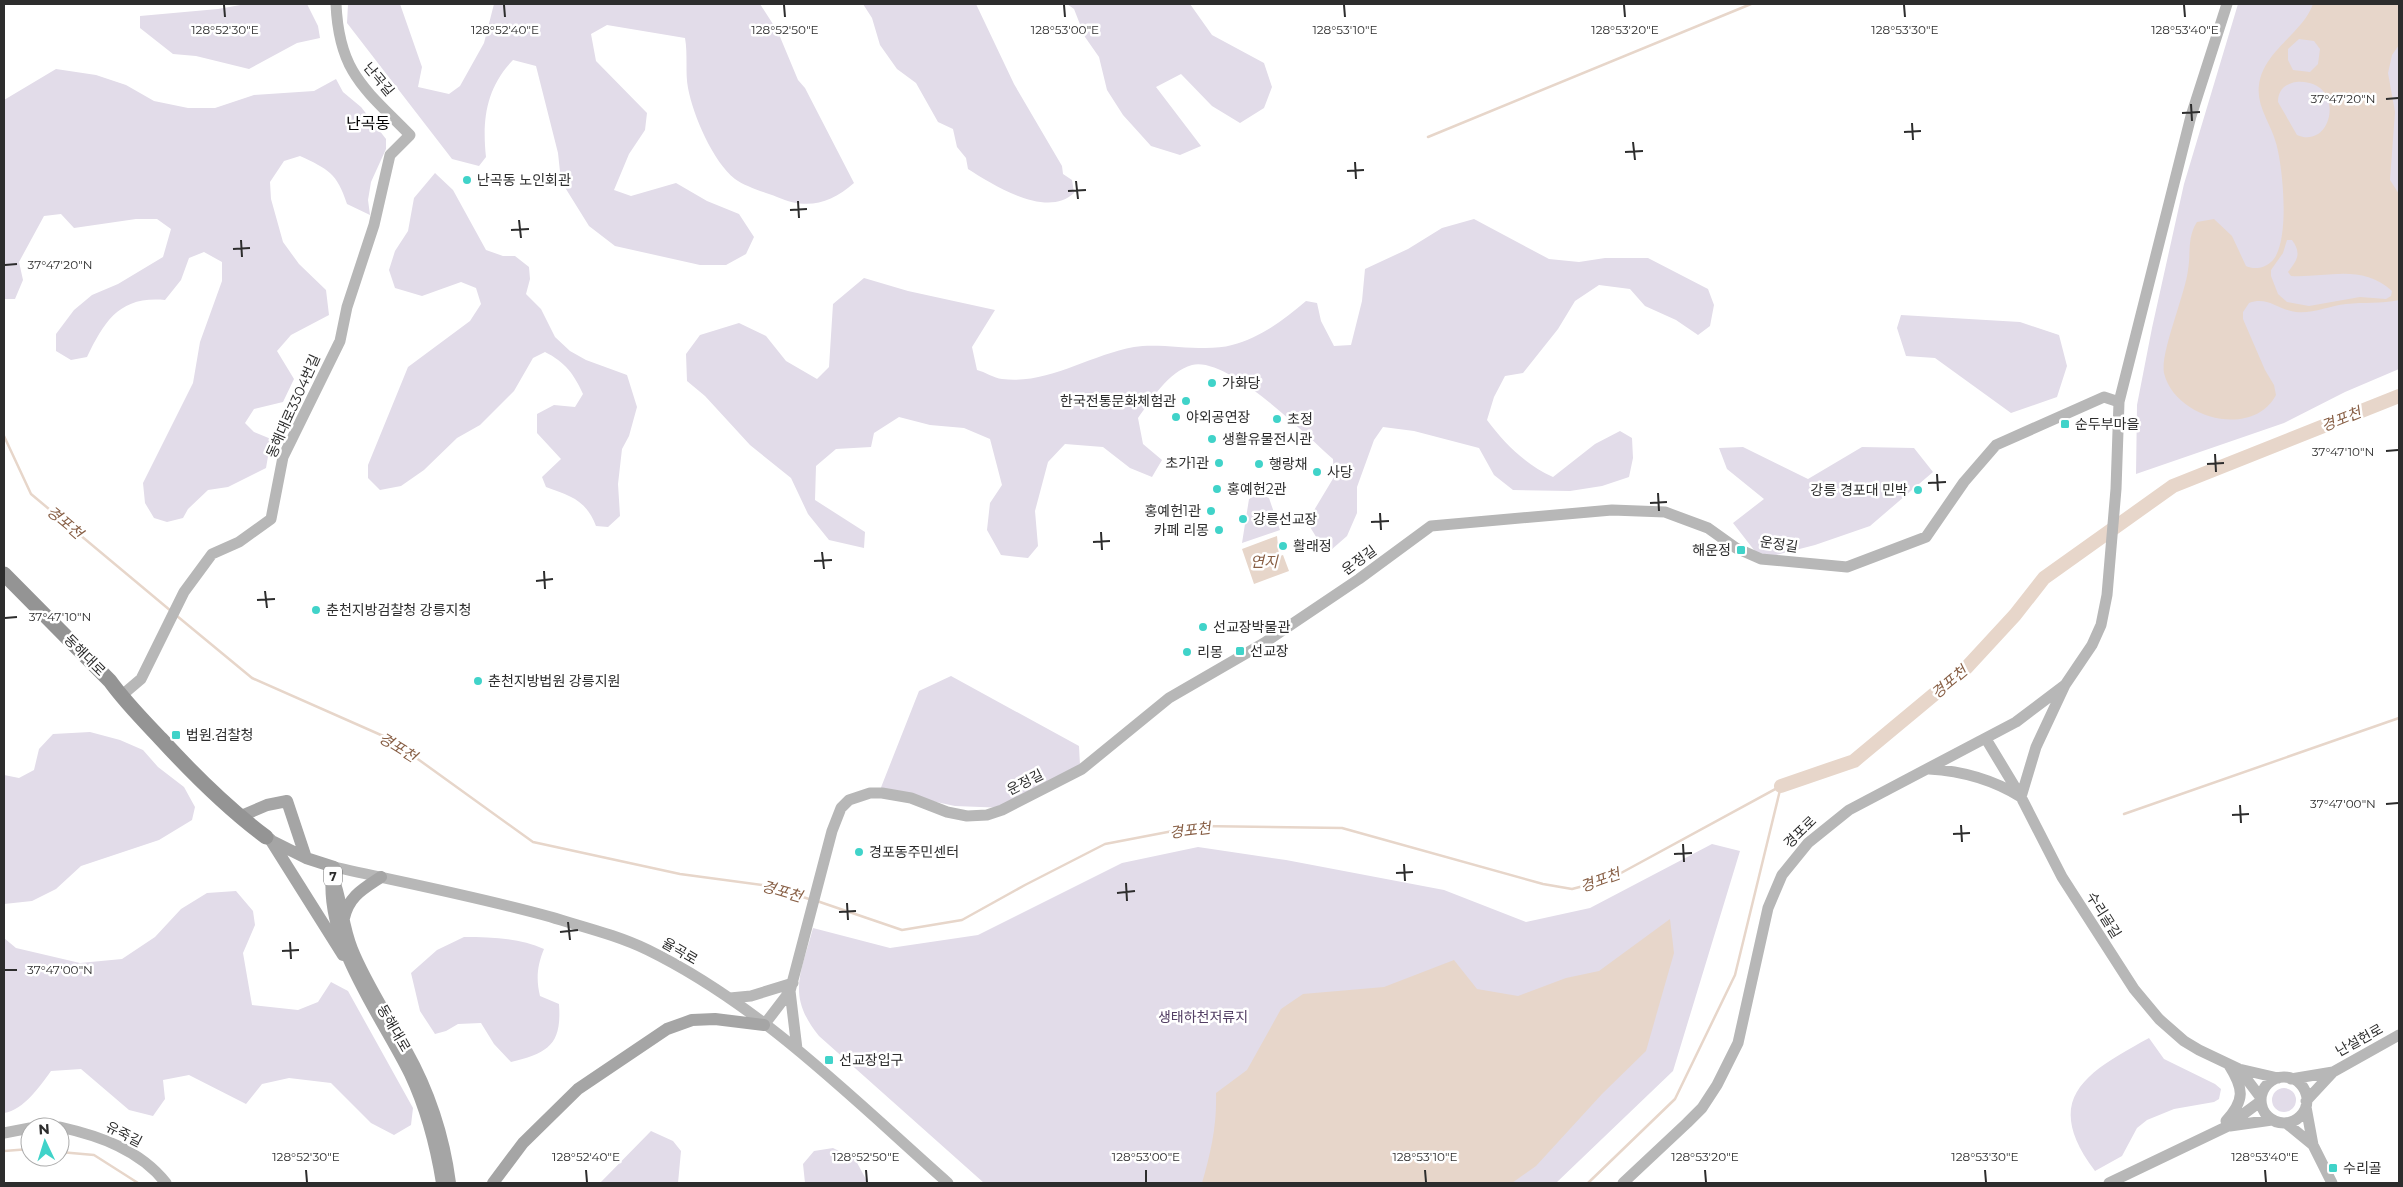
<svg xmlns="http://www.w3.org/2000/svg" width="2403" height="1187" font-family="Montserrat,'Noto Sans KR',sans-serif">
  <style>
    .green { fill: #e2dce9 }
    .water { fill: #e7d6ca; fill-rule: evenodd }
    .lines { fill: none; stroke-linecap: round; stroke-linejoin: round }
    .stream { stroke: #e7d6ca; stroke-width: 2.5 }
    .river { stroke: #e7d6ca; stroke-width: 14 }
    .secondary { stroke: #b7b7b7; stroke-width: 11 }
    .primary { stroke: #a5a5a5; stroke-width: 12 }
    .highway { stroke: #949494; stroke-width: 15 }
    .ticks { fill: none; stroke: #2d2d2d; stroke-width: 2 }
    .poi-dot { fill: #40d3c9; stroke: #fff; stroke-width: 2 }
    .labels { text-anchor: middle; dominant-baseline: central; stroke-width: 5; stroke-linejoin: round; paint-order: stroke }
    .shield { fill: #fff; stroke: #6c6c6c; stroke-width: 1 }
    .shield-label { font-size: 12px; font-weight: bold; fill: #2d2d2d }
    .street-label { font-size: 14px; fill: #2d2d2d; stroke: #fff }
    .poi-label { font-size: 14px; fill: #2d2d2d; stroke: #fff; text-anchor: start }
    .park-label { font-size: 14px; fill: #533f64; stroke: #fff }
    .water-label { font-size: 15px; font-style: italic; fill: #875e44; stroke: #fff }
    .quarter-label { font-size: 16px; fill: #000; stroke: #fff }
    .ticks-label { font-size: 12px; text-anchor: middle; fill: #2d2d2d; stroke: #fff; stroke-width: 5; stroke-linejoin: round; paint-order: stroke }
  </style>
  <rect width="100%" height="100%" fill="#fff"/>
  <path class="green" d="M246 4H307L318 26 320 38 297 43 249 69 196 56 173 54 140 28V16L218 9Z
    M348 4H400L422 67 418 87 449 94 460 86 484 43 494 4H760L778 32 798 80 805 88 854 183C830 204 807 210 777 197 764 192 746 187 735 179 713 162 693 115 688 88 685 72 688 55 685 38L607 25 591 34 596 61 647 113 645 130 629 154 614 190 631 196 676 183 707 201 739 214 754 237 746 254 726 265H700L615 246 589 226 561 181 558 153 536 66 513 60C486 88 482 120 486 157L479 166 452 159 347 23Z
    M863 4H976L1014 84 1062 166 1063 174 1072 180 1074 193C1047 219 993 185 968 169L966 158 957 147 953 129 938 122 916 83 897 69 880 45 872 18Z
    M1067 4H1190L1212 35 1264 63 1272 87 1264 108 1240 123 1212 106 1181 74 1156 87 1201 146 1180 155 1151 146 1123 115 1107 90 1099 57 1085 37 1074 9Z
    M2238 4H2399V369L2345 392 2284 423 2136 474 2137 405 2152 328 2184 184Z
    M56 69 96 75 126 85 154 101 188 108H215L254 95 314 91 336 79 343 92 361 107 386 139V149L371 182 368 200 370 215 347 204C337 173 328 169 300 156L284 161 270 182 271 199 283 242 299 264 326 290 329 315 291 335 277 351 294 379 283 402 254 409 245 423 254 432 271 439 266 468 228 487 208 490 188 509 183 518 167 522 154 518 145 503 143 483 193 383 200 342 222 281V262L204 252 189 258 181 280 165 300C120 296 105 320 87 357L71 360 56 351V334L74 310 92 295 118 284 163 257 171 229 157 219H136L74 228 61 214 44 216 19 262 23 280 15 299H4V100Z
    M435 173 453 190 486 250 503 256H515L529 267 530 279 526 294 541 309 555 337 570 351 586 360 627 375 637 407 629 436 622 449 618 484 620 516 608 527 596 526C586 500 571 496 546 487L542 477 561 459 537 433V414L554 405 575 407 583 394C574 374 565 362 545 352L533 358 514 391 480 425 457 438 424 470 401 486 380 490 368 478V465L408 367 470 321 481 304 476 288 461 282 422 296 395 288 389 270 395 251 408 231 414 198Z
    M1474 219 1549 259 1579 262 1605 258H1648L1708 289 1714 305 1710 326 1698 335 1676 320 1645 306 1630 289 1599 285 1575 301 1558 329 1523 373 1505 376 1494 397 1487 420C1505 444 1525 464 1553 477L1595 444 1620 431 1632 438 1633 458 1629 477 1602 486 1570 491 1513 490 1494 475 1479 448 1414 431 1383 427 1374 440 1357 487V513L1347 536 1331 550 1318 540 1307 522 1334 477 1333 459C1306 435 1228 356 1192 365 1168 372 1152 399 1138 418L1143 444 1162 460 1152 477 1130 468 1103 447 1065 444 1048 462 1035 511 1038 546 1028 558 1001 555 987 530 990 503 1002 485 990 439 964 428 930 425 899 417 874 433 871 447 836 449 816 466 815 500 865 532 864 548 829 540 808 514 791 478 750 445 705 396 687 381 686 354 700 335 739 323 766 336 786 361 817 379 829 367 833 304 864 278 908 291 995 310 972 347 977 370C985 372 994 378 1002 379 1048 385 1089 355 1134 347 1161 342 1205 353 1232 345 1261 337 1284 320 1306 301L1317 303 1321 321 1334 346 1351 345 1362 301 1365 269 1408 249 1442 228Z
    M1901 315 2020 322 2059 335 2067 366 2057 397 2011 413 1935 358 1906 356 1897 328Z
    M1743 447 1808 479 1862 447 1914 448 1933 472 1870 526 1815 545 1761 559 1733 523 1764 499 1727 469 1719 448Z
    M1258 494 1269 498 1280 530 1242 543 1249 499Z
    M951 676 1079 746 1080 765 1006 808 955 806 880 790 919 691Z
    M90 732 120 740 143 750 158 767 184 787 195 807 192 820 159 840 81 866 56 889 32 901 4 904V775L19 778 34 770 39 749 53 734Z
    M1712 844 1740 851 1673 1071 1556 1183H984L819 1036C786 995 801 974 813 928L890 948 978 935 1122 863 1198 847 1286 860 1444 890 1526 922 1590 908Z
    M236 891 253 911 255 925 243 953 252 1005 298 1010 318 1002 331 982 348 991 413 1108 411 1125 394 1135 371 1123 331 1083 289 1078 262 1084 246 1104 189 1075 163 1080 165 1099 153 1116 129 1110 81 1069 51 1071C40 1086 24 1110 4 1113V938L16 948 80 963 122 959 155 937 181 909 207 893Z
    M464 937C492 937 519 938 544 949 537 966 536 979 540 996L559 1004C562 1045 548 1053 511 1062L494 1044 481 1023 458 1024 446 1031 435 1034 420 1011 411 973 437 950Z
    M2149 1038 2164 1059 2215 1084 2221 1089 2219 1099 2214 1102 2174 1109 2147 1120 2137 1128 2122 1156 2095 1171C2040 1098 2087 1072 2149 1038Z
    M2272 1100a12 12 0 1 1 24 0a12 12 0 1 1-24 0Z
    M651 1131 673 1141 681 1151 678 1183H600Z
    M833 1148 855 1159 868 1183H805L803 1164 814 1151Z"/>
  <path class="water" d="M2313 4H2399V45L2392 55 2388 73 2395 112 2390 180 2399 194V300C2381 304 2364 302 2346 304 2329 306 2312 314 2296 312 2278 310 2268 296 2249 303L2243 312V319L2265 370 2274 385 2276 395C2253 439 2175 419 2164 373 2160 353 2185 295 2188 270 2191 253 2187 237 2197 222L2214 219 2232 236 2246 266C2254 270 2265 268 2271 262 2291 245 2283 167 2276 143 2271 124 2256 106 2259 85 2263 51 2303 33 2313 4ZM2299 39 2314 41 2320 49 2318 64 2310 72 2293 70 2288 60V49ZM2296 82C2347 78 2334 151 2297 135L2278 102C2278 90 2285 84 2296 82ZM2287 240H2292C2302 254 2297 260 2288 272L2291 276C2326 278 2362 263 2392 291L2391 296 2386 299 2360 297 2309 306 2287 302 2278 294 2271 276V270L2283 253Z
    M1277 536 1279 556 1283 555 1289 571 1254 584 1242 549Z
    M1670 919 1674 953 1646 1051 1602 1094 1536 1166 1512 1183H1202C1211 1152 1217 1125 1216 1093L1247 1070 1281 1009 1303 994 1384 987 1454 960 1477 989 1518 996 1566 978 1599 971Z"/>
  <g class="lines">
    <path class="stream" d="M1428 137 1751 4
      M4 436 31 494 171 611
      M177 616 252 678 390 739 533 842 680 874 770 886 812 900
      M2124 814 2399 718
      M817 901 902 930 962 920 1025 885 1105 844 1199 826 1342 828 1543 884 1572 889 1610 879 1781 786
      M4 1151 30 1149
      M60 1152 94 1155 138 1183
      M1588 1183 1675 1099 1735 975 1781 786"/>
    <path class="river" d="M1781 786 1854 761 1967 667 2015 615 2044 578 2173 486 2399 396"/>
    <path class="secondary" d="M121 696 141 679 184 592 212 554 239 542 271 519 283 457 340 341 347 307 374 225 390 155 410 135C365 89 339 73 336 4
      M1986 739 2021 797 2062 877 2134 989 2159 1019 2184 1041 2199 1050 2239 1069 2278 1078
      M1929 769C1963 771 1992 779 2021 797L2036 747 2065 685
      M334 867C406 883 479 897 551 917 583 927 617 935 648 950 762 1006 854 1100 948 1183
      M790 991 797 1049
      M730 998 751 996 793 983
      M764 1025 790 991 832 831 841 808 849 800 870 793H882L911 798 947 812 967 816 987 815 1002 810 1082 769 1169 698 1264 643 1359 579 1431 526 1612 510 1665 512 1708 528 1736 548 1761 559 1847 567 1926 537 1964 482 1996 445 2104 397 2119 402
      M2239 1069 2261 1098
      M2261 1100a23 23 0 1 1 46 0a23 23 0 1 1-46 0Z
      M2291 1079 2333 1072
      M2306 1101 2333 1072 2399 1035
      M2306 1107 2313 1145 2332 1183
      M2226 1121C2245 1100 2244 1089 2229 1065
      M2286 1123 2313 1145
      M2230 1126 2272 1120
      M60 1127C100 1136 140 1150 166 1183
      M4 1133 30 1128
      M1623 1183 1687 1123 1702 1108 1717 1085 1738 1043 1768 908 1782 875 1808 843 1849 810 2016 722 2065 685 2092 645 2101 625 2107 595 2116 489 2119 402 2191 116 2227 4
      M2109 1183 2226 1127 2261 1101"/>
    <path class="primary" d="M239 817 267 805 287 801 306 858
      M270 839 343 955
      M272 841 306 858 334 867 332 875
      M344 918C349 896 363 889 381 877
      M442 1183C436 1146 426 1108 410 1074 381 1015 325 943 332 875 342 899 342 925 352 949 366 984 388 1016 406 1050 429 1091 444 1137 450 1183
      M493 1183 523 1143 578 1089 667 1029 692 1020 715 1019 764 1025"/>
    <path class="highway" d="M4 574 110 681C125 702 143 720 161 739 194 775 227 808 266 837"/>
  </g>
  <path class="ticks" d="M224 5 225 17M504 5 505 17M784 5 785 17M1064 5 1065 17M1344 5 1345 17M1624 5 1625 17M1904 5 1905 17M2184 5 2185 17M2386 99 2398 98M2191 104 2192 121M2182 113 2200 112M1912 123 1913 140M1904 132 1921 131M1633 142 1635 160M1625 152 1643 151M1355 162 1356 179M1347 171 1364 170M1076 181 1078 199M1068 191 1086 190M798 201 799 218M790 210 807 209M519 220 521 238M511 230 529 229M241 240 242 257M233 249 250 248M5 265 17 264M2386 451 2398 450M2215 454 2216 472M2207 464 2224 463M1937 474 1938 491M1928 483 1946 482M1658 493 1659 511M1650 503 1667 502M1380 513 1381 530M1371 522 1389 521M1101 532 1102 550M1093 542 1110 541M822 552 824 569M814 561 832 560M544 571 545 589M536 581 553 579M265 591 267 608M257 600 275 599M5 618 17 617M2386 804 2398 803M2240 805 2241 823M2232 815 2249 814M1961 825 1962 842M1953 834 1970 833M1683 844 1684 862M1674 854 1692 853M1404 864 1405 881M1396 873 1413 872M1126 883 1127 901M1117 893 1135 891M847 903 848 920M839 912 856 911M568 922 570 940M560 932 578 930M290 942 291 959M282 951 299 950M5 970H17M306 1170 307 1182M586 1170 587 1182M866 1170 867 1182M1146 1170V1182M1425 1170 1426 1182M1705 1170 1706 1182M1985 1170 1986 1182M2265 1170 2266 1182"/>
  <g class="poi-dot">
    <circle cx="467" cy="180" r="5"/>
    <circle cx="1212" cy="383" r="5"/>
    <circle cx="1186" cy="401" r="5"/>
    <circle cx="1176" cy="417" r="5"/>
    <circle cx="1277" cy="419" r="5"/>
    <rect x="2060" y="419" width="10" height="10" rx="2.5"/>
    <circle cx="1212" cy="439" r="5"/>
    <circle cx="1219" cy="463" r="5"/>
    <circle cx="1259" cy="464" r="5"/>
    <circle cx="1317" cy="472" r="5"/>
    <circle cx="1217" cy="489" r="5"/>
    <circle cx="1918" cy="490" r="5"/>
    <circle cx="1211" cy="511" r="5"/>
    <circle cx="1243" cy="519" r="5"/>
    <circle cx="1219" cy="530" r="5"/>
    <circle cx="1283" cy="546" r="5"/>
    <rect x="1736" y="545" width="10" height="10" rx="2.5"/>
    <circle cx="316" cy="610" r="5"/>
    <circle cx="1203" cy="627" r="5"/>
    <rect x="1235" y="646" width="10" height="10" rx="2.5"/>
    <circle cx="1187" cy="652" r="5"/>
    <circle cx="478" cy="681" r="5"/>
    <rect x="171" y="730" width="10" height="10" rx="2.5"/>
    <circle cx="859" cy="852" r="5"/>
    <rect x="824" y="1055" width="10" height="10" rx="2.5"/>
    <rect x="2328" y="1163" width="10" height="10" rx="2.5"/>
  </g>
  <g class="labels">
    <rect class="shield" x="324" y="866.5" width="18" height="19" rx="4"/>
    <g class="shield-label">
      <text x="333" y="876">7</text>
    </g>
    <g class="street-label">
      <text transform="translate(379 79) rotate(50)">난곡길</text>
      <text transform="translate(293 406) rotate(-66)">동해대로3304번길</text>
      <text transform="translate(1779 544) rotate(9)">운정길</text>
      <text transform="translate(1359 560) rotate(-36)">운정길</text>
      <text transform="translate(85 655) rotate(45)">동해대로</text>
      <text transform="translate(1025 782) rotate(-27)">운정길</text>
      <text transform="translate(1800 832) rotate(-44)">경포로</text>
      <text transform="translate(2104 915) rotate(58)">수리골길</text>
      <text transform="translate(680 951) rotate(30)">율곡로</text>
      <text transform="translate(394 1028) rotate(60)">동해대로</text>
      <text transform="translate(2359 1040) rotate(-29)">난설헌로</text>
      <text transform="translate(124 1134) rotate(27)">유죽길</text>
    </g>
    <g class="poi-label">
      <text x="477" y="180">난곡동 노인회관</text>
      <text x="1222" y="383">가화당</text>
      <text x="1176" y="401" text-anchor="end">한국전통문화체험관</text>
      <text x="1186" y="417">야외공연장</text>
      <text x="1287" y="419">초정</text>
      <text x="2075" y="424">순두부마을</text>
      <text x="1222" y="439">생활유물전시관</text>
      <text x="1209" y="463" text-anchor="end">초가1관</text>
      <text x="1269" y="464">행랑채</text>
      <text x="1327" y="472">사당</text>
      <text x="1227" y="489">홍예헌2관</text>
      <text x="1908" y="490" text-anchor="end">강릉 경포대 민박</text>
      <text x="1201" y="511" text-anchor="end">홍예헌1관</text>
      <text x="1253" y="519">강릉선교장</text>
      <text x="1209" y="530" text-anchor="end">카페 리몽</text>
      <text x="1293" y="546">활래정</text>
      <text x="1731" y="550" text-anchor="end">해운정</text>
      <text x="326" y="610">춘천지방검찰청 강릉지청</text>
      <text x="1213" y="627">선교장박물관</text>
      <text x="1250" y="651">선교장</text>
      <text x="1197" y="652">리몽</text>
      <text x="488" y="681">춘천지방법원 강릉지원</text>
      <text x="186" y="735">법원.검찰청</text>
      <text x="869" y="852">경포동주민센터</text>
      <text x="839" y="1060">선교장입구</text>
      <text x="2343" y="1168">수리골</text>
    </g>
    <g class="park-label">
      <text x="1203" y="1017">생태하천저류지</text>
    </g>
    <g class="water-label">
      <text transform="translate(2341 419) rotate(-22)">경포천</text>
      <text transform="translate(65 522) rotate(40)">경포천</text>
      <text x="1264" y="561">연지</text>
      <text transform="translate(1949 682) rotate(-40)">경포천</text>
      <text transform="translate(398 747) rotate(32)">경포천</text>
      <text transform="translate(1190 830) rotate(-7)">경포천</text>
      <text transform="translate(1600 880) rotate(-20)">경포천</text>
      <text transform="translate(782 891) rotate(16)">경포천</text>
    </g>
    <g class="quarter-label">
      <text x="368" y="123">난곡동</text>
    </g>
  </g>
  <g class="ticks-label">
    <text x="225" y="34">128°52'30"E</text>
    <text x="505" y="34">128°52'40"E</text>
    <text x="785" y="34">128°52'50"E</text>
    <text x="1065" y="34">128°53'00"E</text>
    <text x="1345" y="34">128°53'10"E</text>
    <text x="1625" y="34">128°53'20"E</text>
    <text x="1905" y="34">128°53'30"E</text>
    <text x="2185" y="34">128°53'40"E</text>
    <text x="2343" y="103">37°47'20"N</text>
    <text x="60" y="269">37°47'20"N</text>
    <text x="2343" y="456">37°47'10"N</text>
    <text x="60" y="621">37°47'10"N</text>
    <text x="2343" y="808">37°47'00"N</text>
    <text x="60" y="974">37°47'00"N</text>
    <text x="306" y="1161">128°52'30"E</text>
    <text x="586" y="1161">128°52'40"E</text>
    <text x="866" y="1161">128°52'50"E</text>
    <text x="1146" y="1161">128°53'00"E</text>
    <text x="1425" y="1161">128°53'10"E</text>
    <text x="1705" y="1161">128°53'20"E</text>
    <text x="1985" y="1161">128°53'30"E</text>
    <text x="2265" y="1161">128°53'40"E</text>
  </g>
  <rect width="2403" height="1187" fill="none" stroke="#2d2d2d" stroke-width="10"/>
  <g transform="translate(45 1142) rotate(356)"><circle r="24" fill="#ffffff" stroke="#ababab"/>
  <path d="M0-4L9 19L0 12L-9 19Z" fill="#40d3c9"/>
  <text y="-8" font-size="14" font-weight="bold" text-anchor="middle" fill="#2d2d2d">N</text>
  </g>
</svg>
